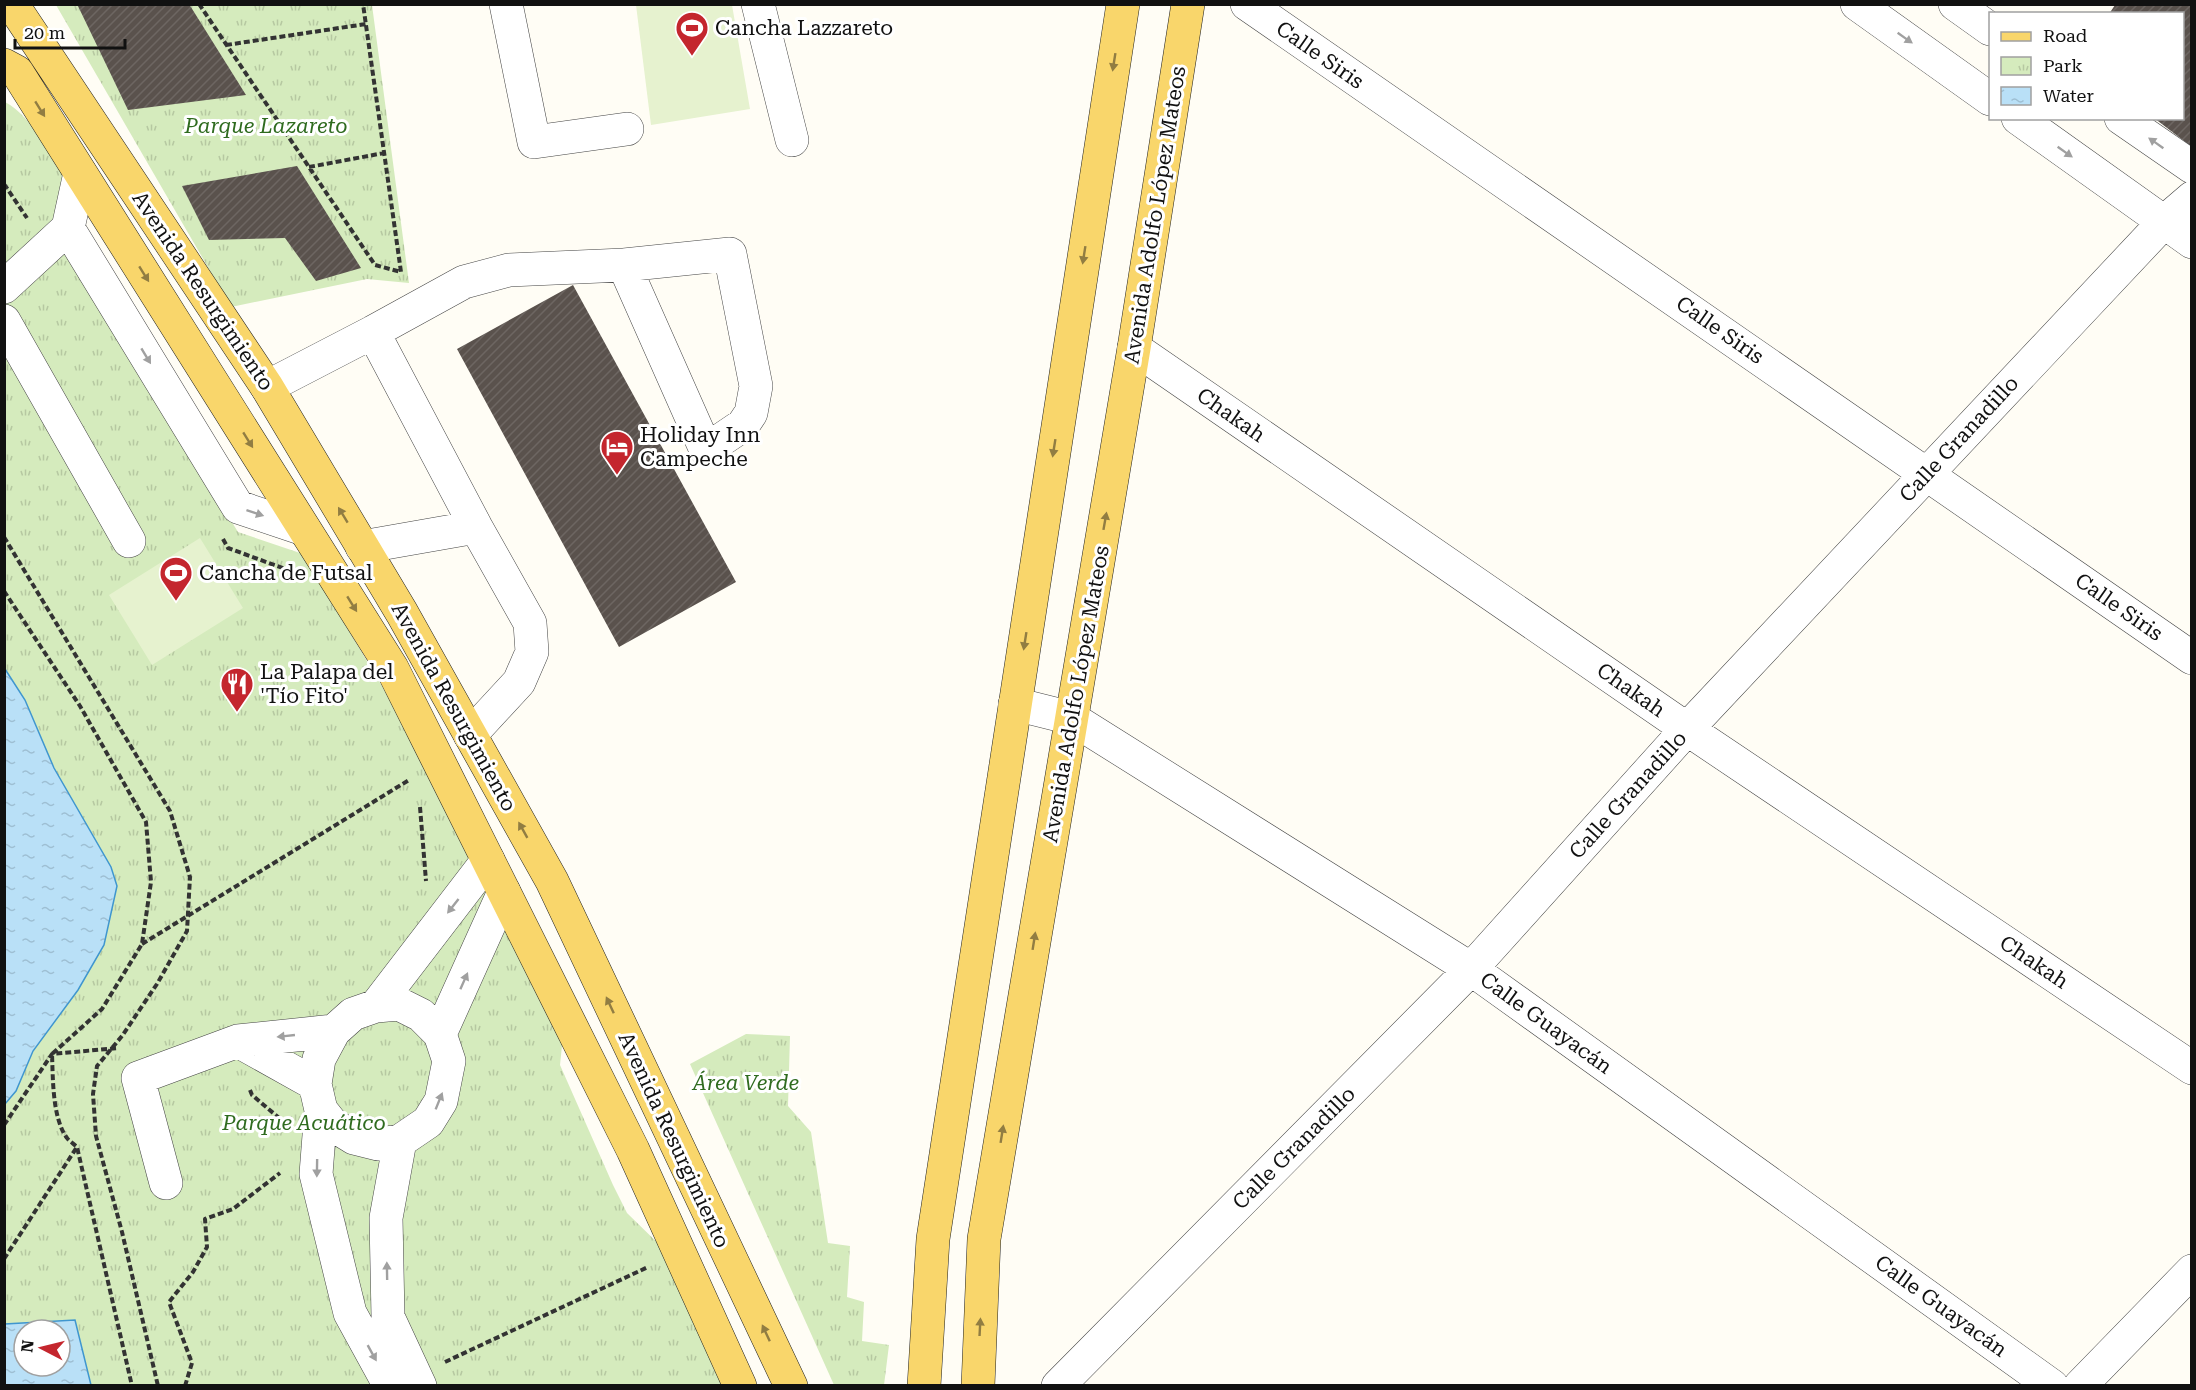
<svg xmlns="http://www.w3.org/2000/svg" width="2196" height="1390" font-family="'Roboto Serif',serif">
  <style>
    .park { fill: url(#park-tufts) }
    .pitch { fill: #e6f2cf }
    .water { fill: url(#water-ripples); stroke: #3f96cf; stroke-width: 1.5; fill-rule: evenodd }
    .building { fill: url(#building-hatch) }
    .lines { fill: none; stroke-linecap: round; stroke-linejoin: round }
    .minor-casing { stroke: #444; stroke-width: 34 }
    .major-casing { stroke: #222; stroke-width: 34 }
    .path { stroke: #333; stroke-width: 4; stroke-dasharray: 6 3; stroke-linecap: butt }
    .minor { stroke: #fff; stroke-width: 33 }
    .major { stroke: #f9d66b; stroke-width: 33 }
    .oneway { fill: #a0a0a0 }
    .oneway2 { fill: #917d42 }
    .labels { text-anchor: middle; dominant-baseline: central; stroke-width: 6; stroke-linejoin: round; paint-order: stroke }
    .poi-label { font-size: 21px; fill: #111; stroke: #fff; text-anchor: start }
    .street-label { font-size: 21px; fill: #111; stroke: #fff }
    .park-label { font-size: 21px; font-style: italic; fill: #2f6b1f; stroke: #fff }
  </style>
  <defs>
    <pattern id="park-tufts" width="24" height="20" patternUnits="userSpaceOnUse" patternTransform="scale(1.5)"><rect width="24" height="20" fill="#d5ebbd"/><path d="M3 7l-1-3M5 7V3M7 7l1-3M15 17l-1-3M17 17v-4M19 17l1-3" fill="none" stroke="#b6c8a1"/></pattern>
    <pattern id="water-ripples" width="26" height="14" patternUnits="userSpaceOnUse" patternTransform="scale(1.5)"><rect width="26" height="14" fill="#b9e0f7"/><path d="M2 4q2-2 4 0t4 0M15 11q2-2 4 0t4 0" fill="none" stroke="#9ebfd3"/></pattern>
    <pattern id="building-hatch" width="6" height="6" patternUnits="userSpaceOnUse" patternTransform="scale(1.5)"><rect width="6" height="6" fill="#5a524d"/><path d="M-1 1l2-2M0 6l6-6M5 7l2-2" fill="none" stroke="#6d6662"/></pattern>
  </defs>
  <rect width="100%" height="100%" fill="#fffdf5"/>
  <path class="park" d="M56 5H372L409 283 367 279 231 307Z
    M5 102C33 117 54 159 71 187L62 245 238 532 303 554 416 743 563 1036 560 1065 613 1185 627 1213 668 1253 730 1385H89L74 1325 5 1326V1104L16 1091 33 1051 78 990 104 945 117 886 111 867 54 768 25 700 5 669Z
    M746 1034 790 1036 788 1106 811 1132 828 1243 850 1246 847 1297 864 1302 862 1341 889 1345 884 1385H834L690 1064Z"/>
  <path class="pitch" d="M636 5H732L750 109 651 125Z
    M200 538 243 608 152 665 109 595Z"/>
  <path class="water" d="M5 669 25 700 54 768 111 867 117 886 104 945 78 990 33 1051 16 1091 5 1104Z
    M75 1320 91 1385H5V1324ZM24 1330H60V1366H24Z"/>
  <path class="building" d="M77 4H189L246 95 128 110Z
    M2115 5H2192V147L2154 118H2182V14H2109Z
    M297 166 361 268 316 281 285 238 209 240 182 186Z
    M573 285 736 582 619 647 457 349Z"/>
  <g class="lines">
    <g class="minor-casing">
      <path id="minor" d="M506 4 534 142 627 129
        M758 4 792 140
        M1247 4 2192 658
        M1857 4 1990 99
        M1955 4 1990 29
        M2018 118 2192 242
        M2121 118 2192 167
        M80 173 68 228 238 507 304 529
        M4 287 68 228
        M4 321 129 541
        M373 332 476 527 530 623 532 652 519 682 470 735
        M1134 348 1687 729 2192 1068
        M267 387 373 332 464 282 509 270 624 265 730 254 756 386 751 413 743 425 706 450 624 265
        M362 547 476 527
        M1015 704 1071 718 1471 969 2052 1386
        M376 1006 488 860
        M440 1034 504 892
        M238 1041 315 1084
        M321 1110 333 1125 354 1138 378 1144 400 1141 428 1122 441 1101 449 1061 440 1034 421 1015 399 1004 376 1006 353 1014 334 1031 319 1059 315 1084 321 1110 316 1174 350 1313 390 1386
        M400 1141 386 1218 388 1317 420 1386
        M166 1183 138 1078 238 1041 334 1031
        M1058 1386 1471 969 1687 729 2164 222 2192 198
        M2080 1386 2192 1271"/>
    </g>
    <g class="major-casing">
      <path id="major" d="M12 4 267 387 402 613 552 881 791 1386
        M4 65 17 72 392 668 633 1150 740 1386
        M924 1386 933 1239 1123 4
        M978 1386 984 1239 1134 348 1188 4"/>
    </g>
    <path class="path" d="M199 4 375 265 401 272 363 4
      M226 45 366 24
      M309 167 384 153
      M4 184 27 218
      M4 537 170 811 190 877 187 931 157 984 122 1036 97 1066 93 1094 96 1136 122 1232 158 1386
      M223 539 228 548 288 570
      M4 591 80 706 146 822 151 882 142 944 102 1009 52 1054C53 1077 52 1118 67 1138 69 1141 74 1144 77 1147L132 1386
      M420 807 426 881
      M142 944 409 780
      M250 1090 252 1095 285 1123
      M4 1125 52 1054 118 1048
      M4 1259 77 1147
      M445 1362 648 1267
      M185 1386 192 1363 169 1302 193 1272 207 1247 205 1219 233 1209 280 1173"/>
    <use href="#minor" class="minor"/>
    <use href="#major" class="major"/>
  </g>
  <defs><path id="oneway-solid" d="M-6-.8H1V-3.2L6.5 0L1 3.2V.8H-6Z" transform="scale(1.5)"/></defs>
  <g class="oneway">
    <use href="#oneway-solid" transform="translate(1905 38) rotate(35)"/>
    <use href="#oneway-solid" transform="translate(2156 143) rotate(-145)"/>
    <use href="#oneway-solid" transform="translate(2065 152) rotate(35)"/>
    <use href="#oneway-solid" transform="translate(146 356) rotate(59)"/>
    <use href="#oneway-solid" transform="translate(255 513) rotate(18)"/>
    <use href="#oneway-solid" transform="translate(453 906) rotate(128)"/>
    <use href="#oneway-solid" transform="translate(464 981) rotate(-66)"/>
    <use href="#oneway-solid" transform="translate(286 1036) rotate(174)"/>
    <use href="#oneway-solid" transform="translate(439 1101) rotate(-68)"/>
    <use href="#oneway-solid" transform="translate(317 1168) rotate(91)"/>
    <use href="#oneway-solid" transform="translate(387 1271) rotate(-91)"/>
    <use href="#oneway-solid" transform="translate(372 1353) rotate(61)"/>
  </g>
  <g class="oneway2">
    <use href="#oneway-solid" transform="translate(1114 62) rotate(99)"/>
    <use href="#oneway-solid" transform="translate(40 109) rotate(58)"/>
    <use href="#oneway-solid" transform="translate(1084 255) rotate(99)"/>
    <use href="#oneway-solid" transform="translate(144 274) rotate(58)"/>
    <use href="#oneway-solid" transform="translate(248 440) rotate(58)"/>
    <use href="#oneway-solid" transform="translate(1054 448) rotate(99)"/>
    <use href="#oneway-solid" transform="translate(343 515) rotate(-121)"/>
    <use href="#oneway-solid" transform="translate(1105 521) rotate(-80)"/>
    <use href="#oneway-solid" transform="translate(352 604) rotate(58)"/>
    <use href="#oneway-solid" transform="translate(1025 641) rotate(99)"/>
    <use href="#oneway-solid" transform="translate(523 830) rotate(-119)"/>
    <use href="#oneway-solid" transform="translate(1034 941) rotate(-81)"/>
    <use href="#oneway-solid" transform="translate(610 1005) rotate(-115)"/>
    <use href="#oneway-solid" transform="translate(1002 1134) rotate(-81)"/>
    <use href="#oneway-solid" transform="translate(980 1327) rotate(-87)"/>
    <use href="#oneway-solid" transform="translate(766 1333) rotate(-115)"/>
  </g>
  <defs>
    <g id="stadium-pin" transform="scale(1.725)"><path d="M0 17L-7.5 6A9.5 9.5 0 1 1 7.5 6Z" fill="#c4262e" stroke="#fff"/><path d="M0-5a6.5 5 0 1 0 0 10a6.5 5 0 1 0 0-10ZM-3.5-1.8h7v3.6h-7Z" fill="#fff"/></g>
    <g id="hotel-pin" transform="scale(1.725)"><path d="M0 17L-7.5 6A9.5 9.5 0 1 1 7.5 6Z" fill="#c4262e" stroke="#fff"/><path d="M-6-4.5h1.5V1H6V5H4.5V3h-9V5H-6ZM-4 0a1.8 1.8 0 1 1 3.6 0ZM.5 0V-2.5h3Q6-2.5 6 0Z" fill="#fff"/></g>
    <g id="restaurant-pin" transform="scale(1.725)"><path d="M0 17L-7.5 6A9.5 9.5 0 1 1 7.5 6Z" fill="#c4262e" stroke="#fff"/><path d="M-5-6h1v4h1v-4h1v4h1v-4h1v5L-1.5 .5V6h-2V.5L-5-1ZM5-6V6H3V1.5H1.5Q1.5-4 5-6Z" fill="#fff"/></g>
  </defs>
  <g fill-rule="evenodd">
    <use href="#stadium-pin" x="692" y="28"/>
    <use href="#hotel-pin" x="617" y="447"/>
    <use href="#stadium-pin" x="176" y="573"/>
    <use href="#restaurant-pin" x="237" y="684"/>
  </g>
  <g class="labels">
    <g class="poi-label">
      <text x="715" y="28">Cancha Lazzareto</text>
      <text x="640" y="435">Holiday Inn<tspan x="640" dy="24">Campeche</tspan></text>
      <text x="199" y="573">Cancha de Futsal</text>
      <text x="260" y="672">La Palapa del<tspan x="260" dy="24">'Tío Fito'</tspan></text>
    </g>
    <g class="street-label">
      <text transform="translate(1320 55) rotate(35)">Calle Siris</text>
      <text transform="translate(1155 215) rotate(-81)">Avenida Adolfo López Mateos</text>
      <text transform="translate(203 291) rotate(56)">Avenida Resurgimiento</text>
      <text transform="translate(1720 330) rotate(35)">Calle Siris</text>
      <text transform="translate(1231 415) rotate(35)">Chakah</text>
      <text transform="translate(1959 439) rotate(-47)">Calle Granadillo</text>
      <text transform="translate(2119 607) rotate(35)">Calle Siris</text>
      <text transform="translate(1631 690) rotate(35)">Chakah</text>
      <text transform="translate(1076 694) rotate(-80)">Avenida Adolfo López Mateos</text>
      <text transform="translate(454 707) rotate(61)">Avenida Resurgimiento</text>
      <text transform="translate(1628 795) rotate(-48)">Calle Granadillo</text>
      <text transform="translate(2034 962) rotate(34)">Chakah</text>
      <text transform="translate(1546 1023) rotate(36)">Calle Guayacán</text>
      <text transform="translate(674 1140) rotate(65)">Avenida Resurgimiento</text>
      <text transform="translate(1294 1148) rotate(-45)">Calle Granadillo</text>
      <text transform="translate(1941 1306) rotate(36)">Calle Guayacán</text>
    </g>
    <g class="park-label">
      <text x="266" y="126">Parque Lazareto</text>
      <text x="746" y="1083">Área Verde</text>
      <text x="304" y="1123">Parque Acuático</text>
    </g>
  </g>
  <rect width="2196" height="1390" fill="none" stroke="#111111" stroke-width="12"/>
  <rect x="1989" y="12" width="195" height="108" fill="#ffffff" stroke="#a0a0a0" stroke-width="1.5"/>
  <rect x="2001" y="32" width="30" height="9" fill="#f9d66b" stroke="#a0a0a0" stroke-width="1.5"/>
  <text x="2043" y="42" font-size="18" fill="#111111">Road</text>
  <rect x="2001" y="57" width="30" height="18" fill="url(#park-tufts)" stroke="#a0a0a0" stroke-width="1.5"/>
  <text x="2043" y="72" font-size="18" fill="#111111">Park</text>
  <rect x="2001" y="87" width="30" height="18" fill="url(#water-ripples)" stroke="#a0a0a0" stroke-width="1.5"/>
  <text x="2043" y="102" font-size="18" fill="#111111">Water</text>
  <g transform="translate(42 1348) rotate(277)"><circle r="28" fill="#ffffff" stroke="#a0a0a0" stroke-width="1.5"/>
  <path d="M0-4.5L10 22L0 15L-10 22Z" fill="#c4262e"/>
  <text y="-9" font-size="16" font-weight="bold" text-anchor="middle" fill="#111111">N</text>
  </g>
  <path d="M15 39v9h110v-9" fill="none" stroke="#111111" stroke-width="3"/>
  <text x="24" y="39" font-size="18" fill="#111111" stroke="#ffffff" stroke-width="4.5" paint-order="stroke">20 m</text>
</svg>
